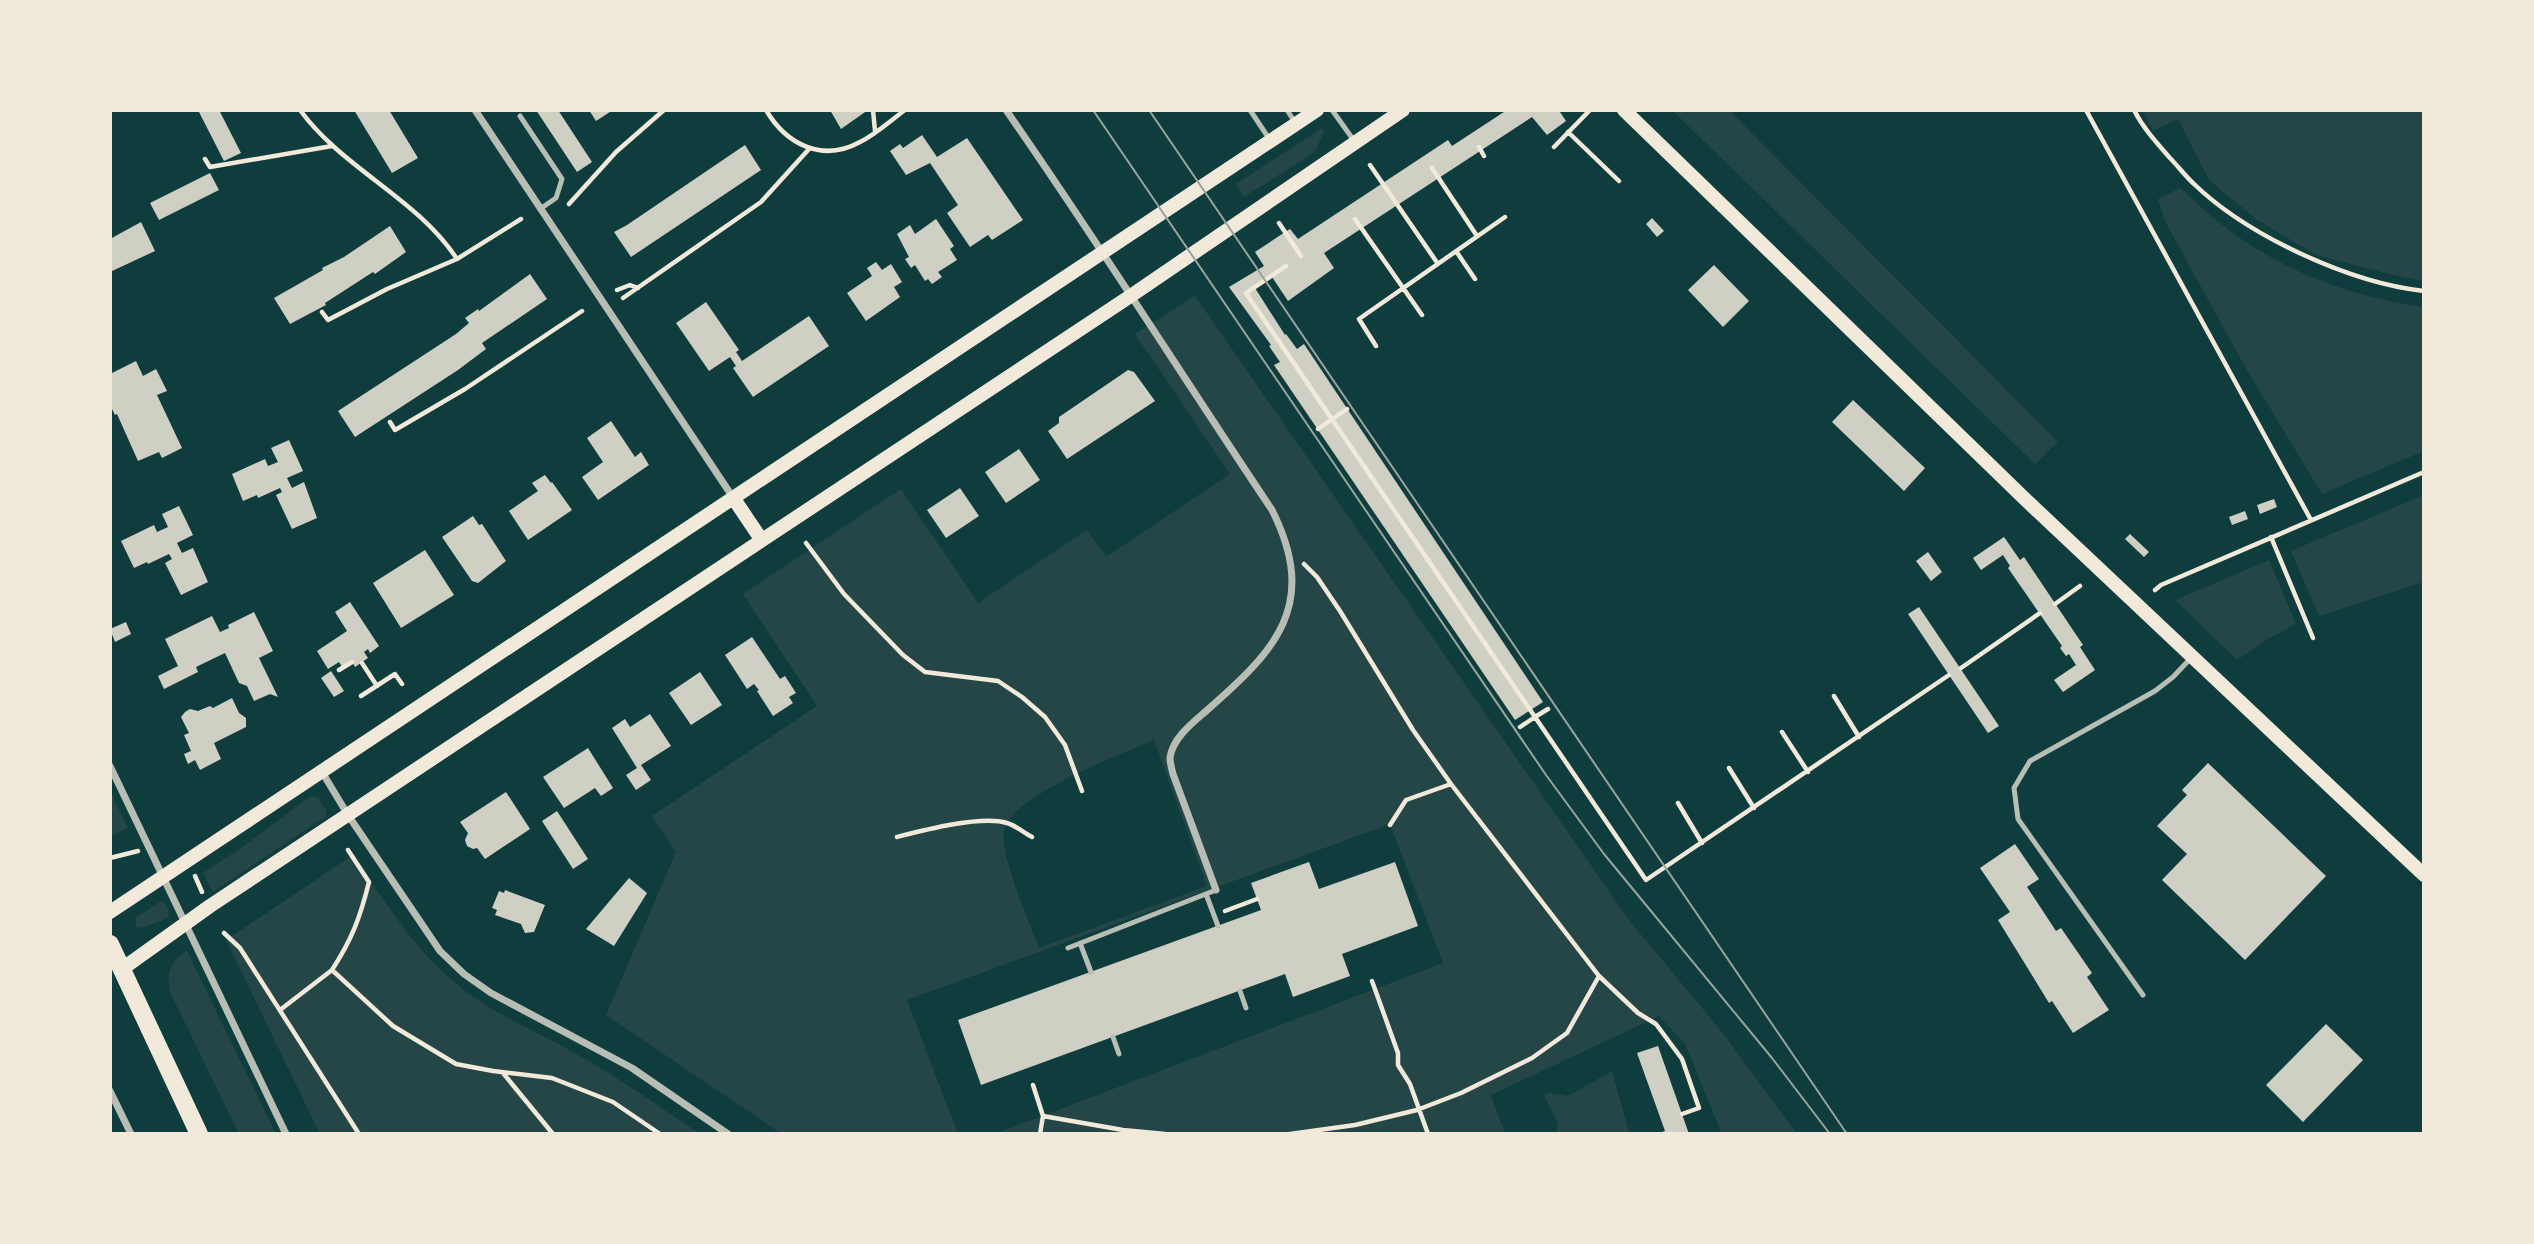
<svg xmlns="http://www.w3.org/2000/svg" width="2534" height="1244" font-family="'Crimson Pro',serif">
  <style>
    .green { fill: #244646; fill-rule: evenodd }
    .building { fill: #cfcfc3 }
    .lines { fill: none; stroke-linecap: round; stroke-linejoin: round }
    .path { stroke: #f1e9da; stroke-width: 4.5 }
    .service { stroke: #b8beb3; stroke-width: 5 }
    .minor { stroke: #b8beb3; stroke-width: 7 }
    .secondary { stroke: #f1e9da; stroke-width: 14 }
    .primary { stroke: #f1e9da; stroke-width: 18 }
    .tram { stroke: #97a49c; stroke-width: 2 }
  </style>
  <rect width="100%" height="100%" fill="#0f3d3e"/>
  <path class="green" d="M1672 110H1729L2058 442 2035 464Z
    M2142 110H2424V281L2389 274 2316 255 2256 219 2209 180 2178 119 2153 131Z
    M1322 128 1324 131 1315 152 1244 197 1236 184Z
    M2180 188C2194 200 2207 213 2221 224 2279 270 2351 297 2424 307V451L2322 494 2244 365 2166 223 2158 199Z
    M1195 296 1629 920 1722 1032 1797 1134H1722L1685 1044 1659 1016 1491 1095 1505 1134H995L1443 963 1390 824 907 1000 958 1134H782L606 1015 676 852 652 816 817 706 743 594 901 489 978 603 1087 530 1106 557 1230 474 1135 334ZM1154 740 1207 886 1039 948C1030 923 999 854 1004 830 1012 795 1122 754 1154 740Z
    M2424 495V582L2319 616 2291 551Z
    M2269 560 2296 624 2266 640 2237 660 2175 600Z
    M110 791 128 828 110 837Z
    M311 796 318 798 326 810V816L213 892 203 873 241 848Z
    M353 855C386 903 417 954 464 990 499 1017 542 1034 580 1056 621 1079 660 1107 700 1134H320L226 940Z
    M161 901C166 903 171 913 168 918L142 928 136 927 135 918Z
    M187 951 276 1134H239L170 992C166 974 170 960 187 951Z
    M1612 1071 1629 1132 1627 1134H1556L1558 1124 1544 1095 1550 1093 1568 1096Z"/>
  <path class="building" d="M198 110H219L241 153 224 161Z
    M354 110H389L418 158 392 173Z
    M536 110H558L592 162 577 172Z
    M589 110H613L596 121Z
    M830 110H868L841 129Z
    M1507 110H1563L1560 112 1566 121 1547 135 1532 117 1324 253 1334 268 1288 301 1272 277 1255 288 1285 335 1286 334 1297 349 1304 344 1543 702 1515 720 1274 365 1280 362 1269 346 1271 345 1229 287 1264 266 1255 252 1285 232 1290 229 1298 239 1448 140 1452 146Z
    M922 135 937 157 967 138 1023 220 992 240 988 235 970 247 947 213 958 205 930 163 906 175 890 151 900 144 903 148Z
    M745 145 761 170 631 257 614 232 627 225Z
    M210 173 219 190 159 220 150 203Z
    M1652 218 1664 231 1657 237 1646 224Z
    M936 219 954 246 950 249 957 260 938 272 942 277 932 284 928 279 925 281 915 265 911 268 905 259 909 257 897 234 910 225 915 234Z
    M141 222 155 251 110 272V239Z
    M390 226 406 252 375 274 373 272 325 303 326 305 290 324 274 298 323 270 322 268 344 257Z
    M876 262 882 270 891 264 902 282 894 287 900 297 866 321 847 293 872 276 867 268Z
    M1714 265 1749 301 1723 327 1688 290Z
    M530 274 547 299 482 343 486 349 458 370 355 437 338 411 456 334 469 323 465 318 478 309 479 311Z
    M706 302 739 350 736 352 742 361 809 316 829 346 753 397 733 368 736 366 730 357 709 371 676 323Z
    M136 361 143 376 156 369 167 391 157 395 182 448 162 458 159 452 138 461 117 414 115 415 110 405V374Z
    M1128 370 1134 372 1155 401 1067 459 1048 431 1059 423V417Z
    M1853 400 1925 468 1904 491 1832 422Z
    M611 421 635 457 641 452 649 465 598 500 582 477 603 462 587 438Z
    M289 440 303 471 287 478 292 488 304 482 317 518 292 529 276 495 282 492 280 488 258 498 257 495 243 501 232 474 265 459 268 466 278 462 271 448Z
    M1019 449 1040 480 1006 503 985 472Z
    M545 475 551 483 552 482 572 510 528 540 509 511 538 491 532 483Z
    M960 488 979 516 946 538 927 510Z
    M2274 499 2277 507 2260 514 2257 505Z
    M179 506 193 535 177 543 182 553 193 548 208 582 181 595 165 563 172 559 169 554 148 564 147 562 134 568 121 541 154 525 157 532 168 527 162 514Z
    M2245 511 2248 519 2232 525 2229 517Z
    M473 516 479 525 482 524 506 561 478 583 472 581 442 537Z
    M2130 534 2149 552 2144 557 2125 539Z
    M2004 537 2020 560 2024 557 2083 645 2080 647 2095 670 2063 692 2054 680 2076 665 2069 654 2066 656 2060 648 2062 646 2008 568 2010 566 2003 555 1981 570 1973 558Z
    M425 550 454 595 401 628 373 583Z
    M1928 552 1942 572 1931 581 1916 561Z
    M350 602 379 646 370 653 368 649 364 652 368 658 355 667 351 660 342 667 339 662 328 669 317 651 347 631 335 612Z
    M1919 607 1999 726 1988 733 1908 614Z
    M254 612 273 651 259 658 278 697 270 694 254 701 247 686 239 683 225 653 196 667 198 672 164 689 158 676 178 666 165 639 212 616 220 632 229 628 228 625Z
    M126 622 131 634 115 642 110 629Z
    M752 637 780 679 785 676 796 693 789 697 793 703 773 716 757 691 759 690 754 684 747 689 725 655Z
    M331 671 344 691 334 697 321 678Z
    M700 672 722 705 691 725 669 693Z
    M232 698 239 713 246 718V727L214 743 221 759 200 770 195 760 188 764 184 754 191 751 184 735 189 733 181 717 185 712 190 709 198 711 210 706 213 708Z
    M650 714 671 746 641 765 651 780 636 790 626 775 637 768 612 728 625 719 630 727Z
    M588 748 613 788 601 796 595 788 564 808 543 777Z
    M2208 763 2326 876 2245 960 2162 880 2187 854 2157 826 2187 795 2182 790Z
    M506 792 530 829 485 859 477 848 473 849 467 846 465 840 468 833 460 822Z
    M557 811 588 859 573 869 542 821Z
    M2015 844 2039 879 2027 887 2056 931 2061 928 2092 973 2087 977 2109 1010 2073 1033 2052 1001 2049 1003 1998 920 2010 912 1980 868Z
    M1309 862 1319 889 1395 862 1418 926 1342 954 1350 976 1293 997 1285 974 981 1085 958 1020 1261 910 1251 883Z
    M629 878 647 893 614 946 586 929Z
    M505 890 545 905 534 932 525 933 521 924 495 915 497 910 492 908 499 891 504 893Z
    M2326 1024 2363 1060 2303 1122 2266 1085Z
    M1658 1046 1689 1134 1659 1133 1665 1131 1637 1053Z"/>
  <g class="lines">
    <path class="path" d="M300 110C343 169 417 198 457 259L521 219
      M766 110C786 144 822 163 860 142 876 134 890 121 905 110
      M873 110 875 131
      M2086 110 2311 520
      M2134 110C2143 128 2156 142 2169 157 2178 166 2185 176 2194 184 2248 236 2350 283 2424 291
      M1568 132 1619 181
      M1479 147 1484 156
      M1554 147 1590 110
      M205 159 210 167 332 146
      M1370 165 1438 264
      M1432 168 1477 236
      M569 204 616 152 664 110
      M1355 219 1422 315
      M1279 223 1301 256
      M1456 251 1475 279
      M1286 266 1246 293 1535 717 1520 727
      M617 290 630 285 638 288
      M623 298 761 202 809 149
      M322 312 328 320 387 289 457 259
      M1376 346 1359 319 1505 217
      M390 422 395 430 465 389 582 311
      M1318 429 1347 409
      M2271 537 2313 638
      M806 543 844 594 903 655 925 672 998 681 1022 697 1045 717 1065 745 1082 791
      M1304 564 1317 577 1340 611 1413 730 1451 784 1599 976 1638 1013 1656 1024 1682 1059 1699 1108 1682 1114
      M2155 590 2161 585 2424 472
      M2055 604 2080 586
      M362 663 377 686
      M1961 668 2040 613
      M339 670 352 662
      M361 696 395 674 402 684
      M1834 696 1859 737
      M1548 709 1535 717 1646 880 1949 675
      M1782 732 1808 772
      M1729 768 1754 808
      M1678 803 1702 843
      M1390 825 1406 800 1451 784
      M897 837C924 830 981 815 1007 823 1015 825 1024 833 1032 837
      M110 858 138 851
      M195 876 202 892
      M1225 911 1257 899
      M224 933 240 948 359 1134
      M332 970C352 939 360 918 369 882L348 850
      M1372 981 1398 1053V1065L1410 1084 1428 1134
      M280 1010 332 970 393 1026 456 1064 493 1071 552 1078 613 1102 660 1134
      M503 1073 553 1134
      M1033 1085 1043 1116 1123 1130 1165 1134
      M1040 1134 1043 1116
      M1290 1134 1355 1125 1417 1110 1461 1093 1532 1058 1567 1033 1599 976"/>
    <path class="service" d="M1250 110 1270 140
      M1287 110 1296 124
      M1332 110 1355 142
      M520 116 562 179 556 198 540 209
      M1206 894 1218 926
      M1080 943 1091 972
      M1068 948 1216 890
      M1240 991 1246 1008
      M2143 995 2018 819 2014 788 2030 761 2155 691 2173 677 2190 659
      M1113 1037 1119 1054"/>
    <path class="minor" d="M475 110 734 499
      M1006 110C1098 242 1183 377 1272 510 1320 606 1275 651 1205 712 1192 723 1172 739 1170 758 1170 763 1172 770 1173 774L1216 890
      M110 766 286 1134
      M322 772 348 815 440 951 464 974 491 993 632 1068 728 1134
      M110 1091 131 1134"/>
    <path class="secondary" d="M1624 110 2027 501 2424 875
      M734 499 761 539
      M110 912 1317 110
      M122 969 210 906 1132 295 1403 110"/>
    <path class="primary" d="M110 944 199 1134"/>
    <path class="tram" d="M1093 110 1546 775 1604 854 1772 1058 1830 1134
      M1149 110 1847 1134"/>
  </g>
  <rect width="2534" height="1244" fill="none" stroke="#f1e9da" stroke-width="224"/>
</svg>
